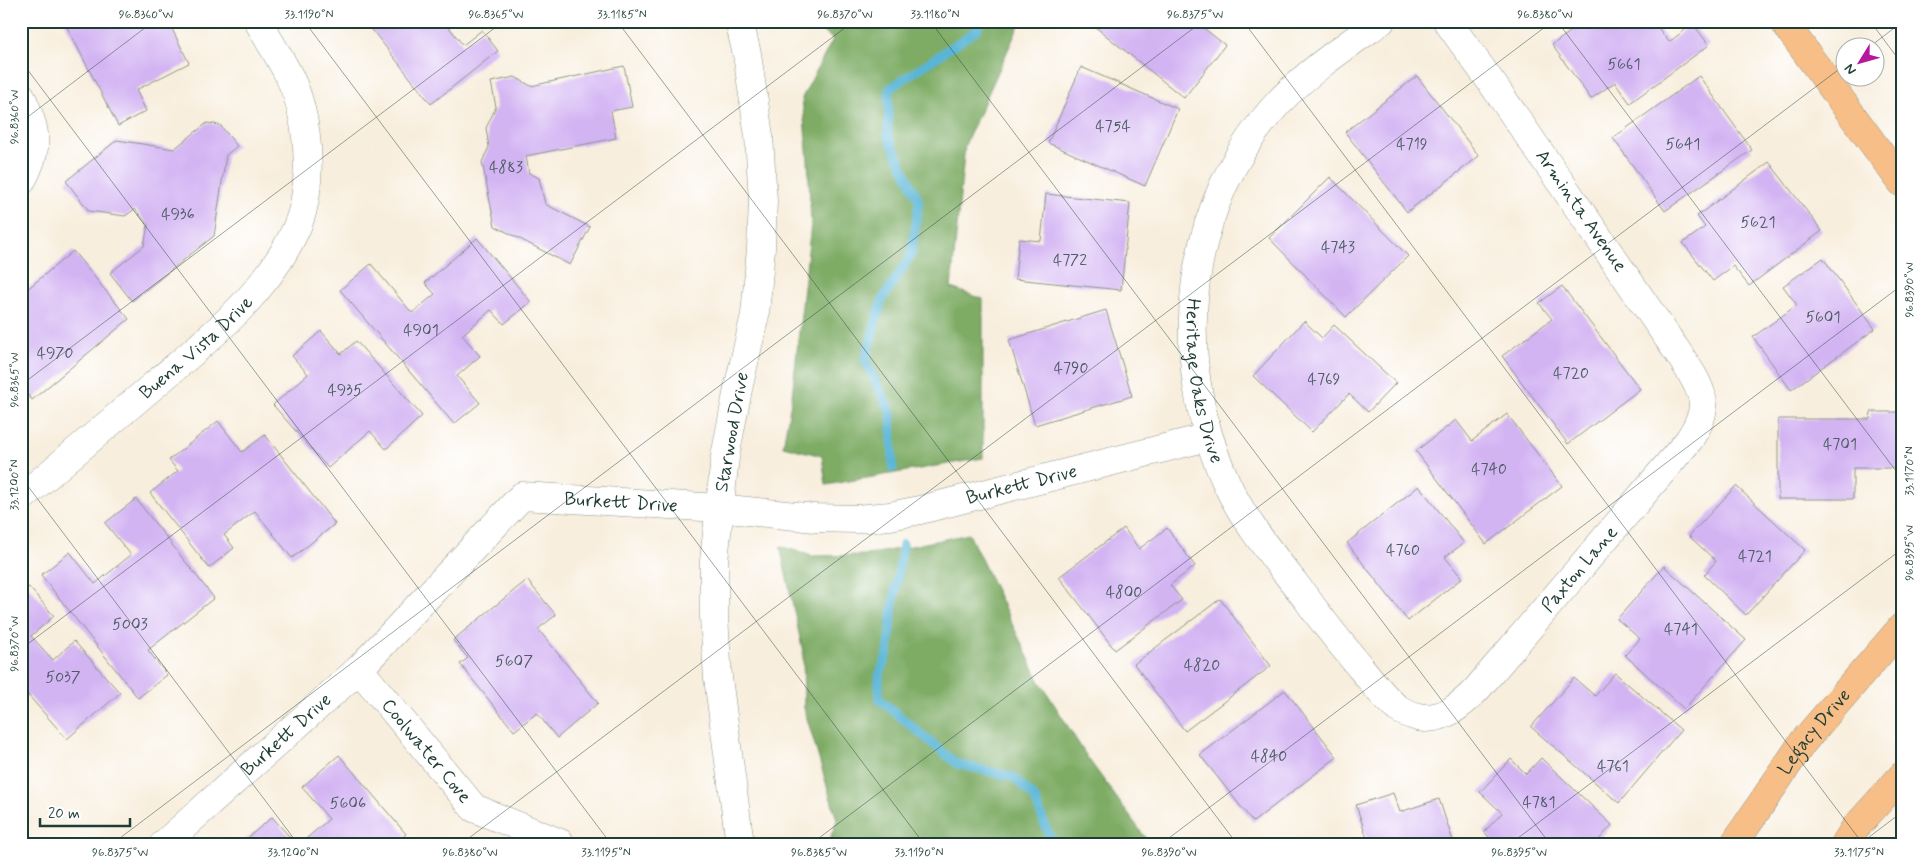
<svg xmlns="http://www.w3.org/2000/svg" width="1923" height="865" font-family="Mynerve,sans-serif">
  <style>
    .forest { fill: #7eac65; stroke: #4e744c }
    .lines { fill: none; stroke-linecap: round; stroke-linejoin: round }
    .stream { stroke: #58b5d6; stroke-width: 9 }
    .building { fill: #d3b4f3 }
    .minor-casing { stroke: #8c9688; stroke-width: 29 }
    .major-casing { stroke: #8c9688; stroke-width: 29 }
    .minor { stroke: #fff; stroke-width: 28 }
    .major { stroke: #f7be88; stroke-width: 28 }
    .ticks { fill: none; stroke: #1f3d34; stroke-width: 1; stroke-opacity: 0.45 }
    .labels { text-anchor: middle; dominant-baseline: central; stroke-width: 4; stroke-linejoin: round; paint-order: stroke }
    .number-label { font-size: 16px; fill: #4c5b64 }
    .street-label { font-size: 19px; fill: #1f3d34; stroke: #fff }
    .neatline { fill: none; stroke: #1f3d34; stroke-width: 2 }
    .ticks-label { font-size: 12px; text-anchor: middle; fill: #1f3d34 }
  </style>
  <rect width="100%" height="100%" fill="#fff"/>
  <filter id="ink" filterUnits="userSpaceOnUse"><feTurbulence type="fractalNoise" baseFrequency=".02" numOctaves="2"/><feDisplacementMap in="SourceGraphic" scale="10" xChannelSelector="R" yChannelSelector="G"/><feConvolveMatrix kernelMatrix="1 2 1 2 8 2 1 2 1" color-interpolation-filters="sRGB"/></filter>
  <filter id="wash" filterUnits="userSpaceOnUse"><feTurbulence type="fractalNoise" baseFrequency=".0096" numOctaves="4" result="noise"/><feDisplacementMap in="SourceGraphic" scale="20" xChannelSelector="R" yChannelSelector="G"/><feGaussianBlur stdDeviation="1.12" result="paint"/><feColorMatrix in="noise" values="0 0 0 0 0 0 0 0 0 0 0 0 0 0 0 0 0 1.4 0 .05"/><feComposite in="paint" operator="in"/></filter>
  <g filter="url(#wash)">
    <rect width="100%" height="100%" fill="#f8eedd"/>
    <path class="forest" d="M807 21H1021L965 145 951 288 983 299V458L826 485 822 456 783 446 792 396 811 224 808 160 802 98 833 39Z
      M969 534 1039 680 1087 757 1150 844H828L837 820 804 708 803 652 780 546 812 556 868 555Z"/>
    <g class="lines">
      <path class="stream" d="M893 468 891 413 865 360 882 300 911 255 919 201 888 136 889 89 977 30 980 21
        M903 544 893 605 888 653 879 676V699L957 764 1013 777 1034 797 1049 835 1056 844"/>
    </g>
    <g id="blocks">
      <path class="building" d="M64 21H168L189 63 136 90 146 111 118 126Z
        M365 21H444L463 45 482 30 498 51 431 104Z
        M1088 21H1205L1201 26 1225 45 1184 98Z
        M1585 21H1653L1669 42 1693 24 1709 45 1630 103 1615 82 1591 99 1552 45Z
        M624 66 632 107 611 111 616 138 526 156 529 173 539 178 545 204 590 227 570 265 495 226 482 162 489 147 486 128 496 107 491 82 515 77 531 86Z
        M1081 67 1178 109 1145 186 1048 143Z
        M1417 76 1479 156 1407 212 1345 132Z
        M1699 76 1752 150 1665 211 1613 138Z
        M207 123 220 125 237 146 226 155 214 236 132 301 110 273 144 246 148 225 135 209 125 216 89 211 66 181 117 140 174 149Z
        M1769 162 1822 231 1749 286 1733 266 1713 281 1683 243 1705 227 1697 216Z
        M1330 177 1408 256 1346 317 1269 238Z
        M1046 194 1130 203 1121 290 1015 279 1019 239 1041 241Z
        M477 238 531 302 504 324 491 310 462 335 480 356 457 376 480 403 454 424 340 290 371 264 412 313 435 294 425 283Z
        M73 251 129 319 32 400 21 387V287L25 291Z
        M1823 258 1875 329 1791 390 1753 337 1797 305 1783 286Z
        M1562 286 1640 389 1568 444 1502 356 1552 319 1539 303Z
        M1106 310 1132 396 1035 425 1009 340Z
        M1304 321 1322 338 1334 325 1396 383 1368 412 1349 394 1312 432 1253 376Z
        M321 331 341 354 356 341 422 416 386 449 370 431 328 468 273 405 308 374 292 356Z
        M1871 412H1902V468H1853V499H1778V419H1870Z
        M1507 414 1562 486 1486 544 1416 451 1456 420 1472 441Z
        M218 421 242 452 265 435 335 524 292 558 255 511 224 535 234 548 209 568 150 493 178 471 169 460Z
        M1419 486 1464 543 1445 557 1462 578 1408 621 1347 543Z
        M1736 486 1805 550 1746 615 1704 575 1716 561 1689 536Z
        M136 499 214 598 148 650 167 675 138 698 41 575 70 552 95 584 131 555 105 523Z
        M1124 528 1139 549 1167 528 1195 566 1170 585 1182 600 1115 650 1059 577Z
        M1664 566 1746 640 1684 709 1625 655 1640 639 1617 619Z
        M527 580 556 615 538 629 598 703 557 738 537 713 514 731 460 664 468 658 453 640Z
        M29 587 54 616 31 636 53 660 74 641 120 693 67 739 28 695 21 701V594Z
        M1220 599 1271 666 1185 731 1134 664Z
        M1615 673 1681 730 1619 803 1531 727 1574 678 1595 696Z
        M1285 690 1337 757 1253 822 1200 755Z
        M339 755 406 834 395 844H300L329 819 302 787Z
        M1541 758 1612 825 1595 844H1496L1484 832 1502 813 1480 792 1511 759 1526 774Z
        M1393 793 1400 812 1439 799 1454 844H1369L1356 805Z
        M272 817 296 844H243L242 843Z"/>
    </g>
  </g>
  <g filter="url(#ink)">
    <use href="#blocks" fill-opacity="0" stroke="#8c9688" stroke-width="1"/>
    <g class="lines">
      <g class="minor-casing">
        <g id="minor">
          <path d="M739 21 747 54 759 136 763 201 761 248 755 315 738 389 725 457 714 561V617L718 678 740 844"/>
          <path id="s1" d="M1381 21C1346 46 1310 70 1280 101 1184 204 1169 356 1226 482 1246 526 1280 564 1309 602 1325 625 1343 646 1360 667 1372 681 1383 697 1397 708 1403 712 1411 715 1418 717 1442 722 1462 705 1477 689L1689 440C1695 430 1702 420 1703 407 1705 387 1679 355 1668 338L1494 86 1447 21"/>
          <path d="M21 96C37 132 41 146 21 182"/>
          <path id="s2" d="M21 498C65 461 109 423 153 386 206 341 265 296 295 231 312 196 310 142 300 105 292 74 273 49 258 21"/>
          <path id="s3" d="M359 669 474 808 560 843"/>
          <path id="s4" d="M164 844 359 669 522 496 719 508 815 518 856 519 890 516 920 510 1208 437"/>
        </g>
      </g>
      <g class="major-casing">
        <g id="major">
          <path d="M1783 21 1902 183"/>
          <path id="s5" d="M1734 844 1803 742 1902 627"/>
          <path d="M1845 844 1855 828 1902 776"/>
        </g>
      </g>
      <use href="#minor" class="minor"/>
      <use href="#major" class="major"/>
    </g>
  </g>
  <path class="ticks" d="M304 21 924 844M617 21 1237 844M930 21 1550 844M1243 21 1863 844M1557 21 1902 479M1870 21 1902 64M1868 48 1902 22M21 61 611 844M21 122 154 21M21 385 504 21M21 477 298 844M21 649 854 21M112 844 1203 21M461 844 1553 21M811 844 1846 64M1161 844 1902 285M1510 844 1902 549M1860 844 1902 812"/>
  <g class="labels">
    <g class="number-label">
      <text x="1624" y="64">5661</text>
      <text x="1113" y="126">4754</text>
      <text x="1412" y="144">4719</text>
      <text x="1683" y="144">5641</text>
      <text x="506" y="167">4883</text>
      <text x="178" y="214">4936</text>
      <text x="1758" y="222">5621</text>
      <text x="1338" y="247">4743</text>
      <text x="1070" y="260">4772</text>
      <text x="1823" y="317">5601</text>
      <text x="421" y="330">4901</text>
      <text x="55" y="353">4970</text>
      <text x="1071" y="368">4790</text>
      <text x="1571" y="373">4720</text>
      <text x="1324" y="379">4769</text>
      <text x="345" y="390">4935</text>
      <text x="1840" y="444">4701</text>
      <text x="1489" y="469">4740</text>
      <text x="1403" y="550">4760</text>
      <text x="1755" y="556">4721</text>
      <text x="1124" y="592">4800</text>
      <text x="130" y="624">5003</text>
      <text x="1681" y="629">4741</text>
      <text x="514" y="661">5607</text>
      <text x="1202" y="665">4820</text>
      <text x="63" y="677">5037</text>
      <text x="1269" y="756">4840</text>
      <text x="1613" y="766">4761</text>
      <text x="1539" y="802">4781</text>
      <text x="348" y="803">5606</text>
    </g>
    <g class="street-label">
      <text transform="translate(1581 211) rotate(55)">Arminta Avenue</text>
      <text stroke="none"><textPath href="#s2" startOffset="231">Buena Vista Drive</textPath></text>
      <text stroke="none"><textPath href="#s1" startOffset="432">Heritage Oaks Drive</textPath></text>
      <text transform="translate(732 432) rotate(-80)">Starwood Drive</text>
      <text stroke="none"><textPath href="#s4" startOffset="1004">Burkett Drive</textPath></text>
      <text stroke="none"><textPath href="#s4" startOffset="599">Burkett Drive</textPath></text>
      <text stroke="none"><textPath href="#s1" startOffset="1070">Paxton Lane</textPath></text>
      <text stroke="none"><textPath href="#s5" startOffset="138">Legacy Drive</textPath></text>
      <text stroke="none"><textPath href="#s4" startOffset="164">Burkett Drive</textPath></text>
      <text stroke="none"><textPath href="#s3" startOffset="106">Coolwater Cove</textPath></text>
    </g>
  </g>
  <rect width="1923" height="865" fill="none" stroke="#fff" stroke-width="55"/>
  <g transform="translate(1860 62) rotate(233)"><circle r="24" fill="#ffffff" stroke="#a5b1ae"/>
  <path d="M0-4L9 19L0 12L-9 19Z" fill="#b5179e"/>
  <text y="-8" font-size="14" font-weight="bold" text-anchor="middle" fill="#1f3d34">N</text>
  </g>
  <path d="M40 818v8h90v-8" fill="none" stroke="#1f3d34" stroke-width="2.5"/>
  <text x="48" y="818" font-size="15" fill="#1f3d34" stroke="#ffffff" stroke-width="4" paint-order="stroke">20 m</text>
  <rect x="28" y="28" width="1868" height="810" class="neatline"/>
  <g class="ticks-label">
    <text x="146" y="18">96.8360°W</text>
    <text x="309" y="18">33.1190°N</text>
    <text x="496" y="18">96.8365°W</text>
    <text x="622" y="18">33.1185°N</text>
    <text x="845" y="18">96.8370°W</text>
    <text x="935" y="18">33.1180°N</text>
    <text x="1195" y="18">96.8375°W</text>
    <text x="1545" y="18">96.8380°W</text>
    <text transform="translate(14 117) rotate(-90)" y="4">96.8360°W</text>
    <text transform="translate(1909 290) rotate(-90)" y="4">96.8390°W</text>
    <text transform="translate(14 380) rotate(-90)" y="4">96.8365°W</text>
    <text transform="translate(1909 471) rotate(-90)" y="4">33.1170°N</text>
    <text transform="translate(14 485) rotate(-90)" y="4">33.1200°N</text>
    <text transform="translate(1909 553) rotate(-90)" y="4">96.8395°W</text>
    <text transform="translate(14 644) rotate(-90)" y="4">96.8370°W</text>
    <text x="120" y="856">96.8375°W</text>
    <text x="293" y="856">33.1200°N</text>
    <text x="470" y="856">96.8380°W</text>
    <text x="606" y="856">33.1195°N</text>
    <text x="819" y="856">96.8385°W</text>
    <text x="919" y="856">33.1190°N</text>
    <text x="1169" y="856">96.8390°W</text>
    <text x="1519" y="856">96.8395°W</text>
    <text x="1859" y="856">33.1175°N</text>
  </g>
</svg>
